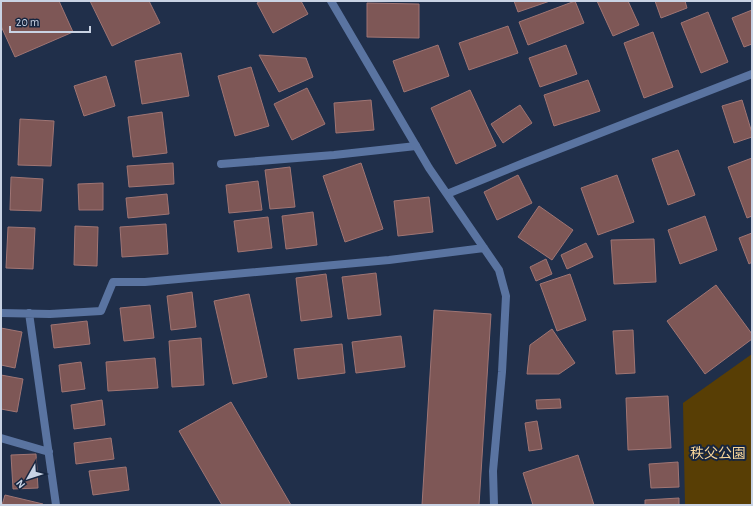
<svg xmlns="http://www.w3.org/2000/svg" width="753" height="506" font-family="'Alegreya Sans','Noto Sans JP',sans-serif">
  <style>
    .green { fill: #583e05 }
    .building { fill: #7e5756; stroke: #9f7574 }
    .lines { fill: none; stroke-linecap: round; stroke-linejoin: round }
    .service { stroke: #5a74a1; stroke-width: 8 }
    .minor { stroke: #5a74a1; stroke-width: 8 }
    .labels { text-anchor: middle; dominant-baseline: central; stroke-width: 4; stroke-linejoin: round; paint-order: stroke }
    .park-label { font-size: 14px; fill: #f7d59a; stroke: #16253f }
  </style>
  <rect width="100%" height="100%" fill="#202f4a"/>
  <path class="green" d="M752 354V505H685L683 403Z"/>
  <path class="building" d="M1 1H59L73 32 15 57 1 26Z
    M90 1H149L160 23 112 46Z
    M261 1H301L308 14 273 33 257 3Z
    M514 1H550L518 12Z
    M575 1 584 23 528 45 519 22Z
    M597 1H628L639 25 613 36Z
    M655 1H685L687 8 661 18Z
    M367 3 419 4V38L367 37Z
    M752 10V44L744 47 732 18Z
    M708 12 728 62 701 73 681 23Z
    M508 26 518 53 469 70 459 43Z
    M653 32 673 87 644 98 624 43Z
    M438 45 449 76 404 92 393 61Z
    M566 45 577 74 540 87 529 58Z
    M181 53 189 96 142 104 135 61Z
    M259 55 306 58 313 77 279 92Z
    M251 67 269 126 235 136 218 76Z
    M106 76 115 106 84 116 74 86Z
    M588 80 600 111 554 126 544 95Z
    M307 88 325 124 292 140 274 104Z
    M470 90 496 146 456 164 431 108Z
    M371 100 374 130 336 133 334 103Z
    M742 100 752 133V137L734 143 722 106Z
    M520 105 532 123 503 143 491 124Z
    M162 112 167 153 133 157 128 117Z
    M20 119 54 121 51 166 18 165Z
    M678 150 695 195 668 205 652 159Z
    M752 158V216L747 218 728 167Z
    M173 163 174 184 129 187 127 166Z
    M361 163 383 229 345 242 323 176Z
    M290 167 295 207 270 209 265 170Z
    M518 175 532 203 497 220 484 192Z
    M617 175 634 222 598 235 581 188Z
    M11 177 43 179 41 211 10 210Z
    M258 181 262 210 229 213 226 185Z
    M103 183V210H79L78 184Z
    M167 194 169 214 128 218 126 198Z
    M429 197 433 232 398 236 394 201Z
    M539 206 573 230 552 260 518 237Z
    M313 212 317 245 286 249 282 216Z
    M705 216 717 250 680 264 668 230Z
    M268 217 272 248 238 252 234 221Z
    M166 224 168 254 122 257 120 227Z
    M75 226 98 227 97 266 74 265Z
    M8 227 35 228 33 269 6 268Z
    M752 233V262L749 264 739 238Z
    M654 239 656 282 614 284 611 240Z
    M586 243 593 257 567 269 561 255Z
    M546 259 552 274 536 281 530 267Z
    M376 273 381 315 348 319 342 277Z
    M326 274 332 317 301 321 296 278Z
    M570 274 586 320 557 331 540 284Z
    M716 285 752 334V339L705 374 667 321Z
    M192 292 196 327 171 330 167 296Z
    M249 294 267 377 233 384 214 301Z
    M150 305 154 338 124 341 120 308Z
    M434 310 491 314 479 505H422Z
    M87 321 90 344 54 348 51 325Z
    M1 328 22 332 15 368 1 365Z
    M552 329 575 363 559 374H527L530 345Z
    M633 330 635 373 616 374 613 331Z
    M401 336 405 367 356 373 352 342Z
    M201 338 204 385 172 387 169 341Z
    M342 344 345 373 298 379 294 349Z
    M155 358 158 388 108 391 106 362Z
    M81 362 85 389 62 392 59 365Z
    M1 375 23 379 17 412 1 409Z
    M668 396 671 448 628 450 626 398Z
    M560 399 561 408 537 409 536 400Z
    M102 400 105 425 74 429 71 405Z
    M231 402 291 505H222L179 431Z
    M537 421 542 449 529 451 525 423Z
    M111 438 114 459 76 464 74 443Z
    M36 454 38 488 13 489 11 455Z
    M578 455 594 505H533L523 473Z
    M678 462 679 487 651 488 649 464Z
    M126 467 129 490 93 495 89 471Z
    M5 495 43 504 42 505H2Z
    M679 498V505H645V500Z"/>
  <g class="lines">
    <path class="service" d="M221 164 334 155 416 146"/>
    <path class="minor" d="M331 1 429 168 499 270 506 296 502 372 493 471 494 505
      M447 194 526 162 752 74
      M1 313 50 314 101 311 113 282H145L389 260 484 248
      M29 313 56 505
      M1 438 49 452"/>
  </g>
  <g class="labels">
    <g class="park-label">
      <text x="718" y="454">秩父公園</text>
    </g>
  </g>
  <rect width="753" height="506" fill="none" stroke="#c9d3e4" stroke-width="4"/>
  <g transform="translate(28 478) rotate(231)" stroke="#16253f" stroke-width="3" paint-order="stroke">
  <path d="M0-3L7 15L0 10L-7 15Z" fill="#c9d3e4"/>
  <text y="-6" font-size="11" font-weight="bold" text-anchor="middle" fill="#c9d3e4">N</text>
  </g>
  <path d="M10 26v6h80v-6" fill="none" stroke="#c9d3e4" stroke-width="2"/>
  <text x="16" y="26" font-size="12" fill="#c9d3e4" stroke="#16253f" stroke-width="3" paint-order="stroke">20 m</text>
</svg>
